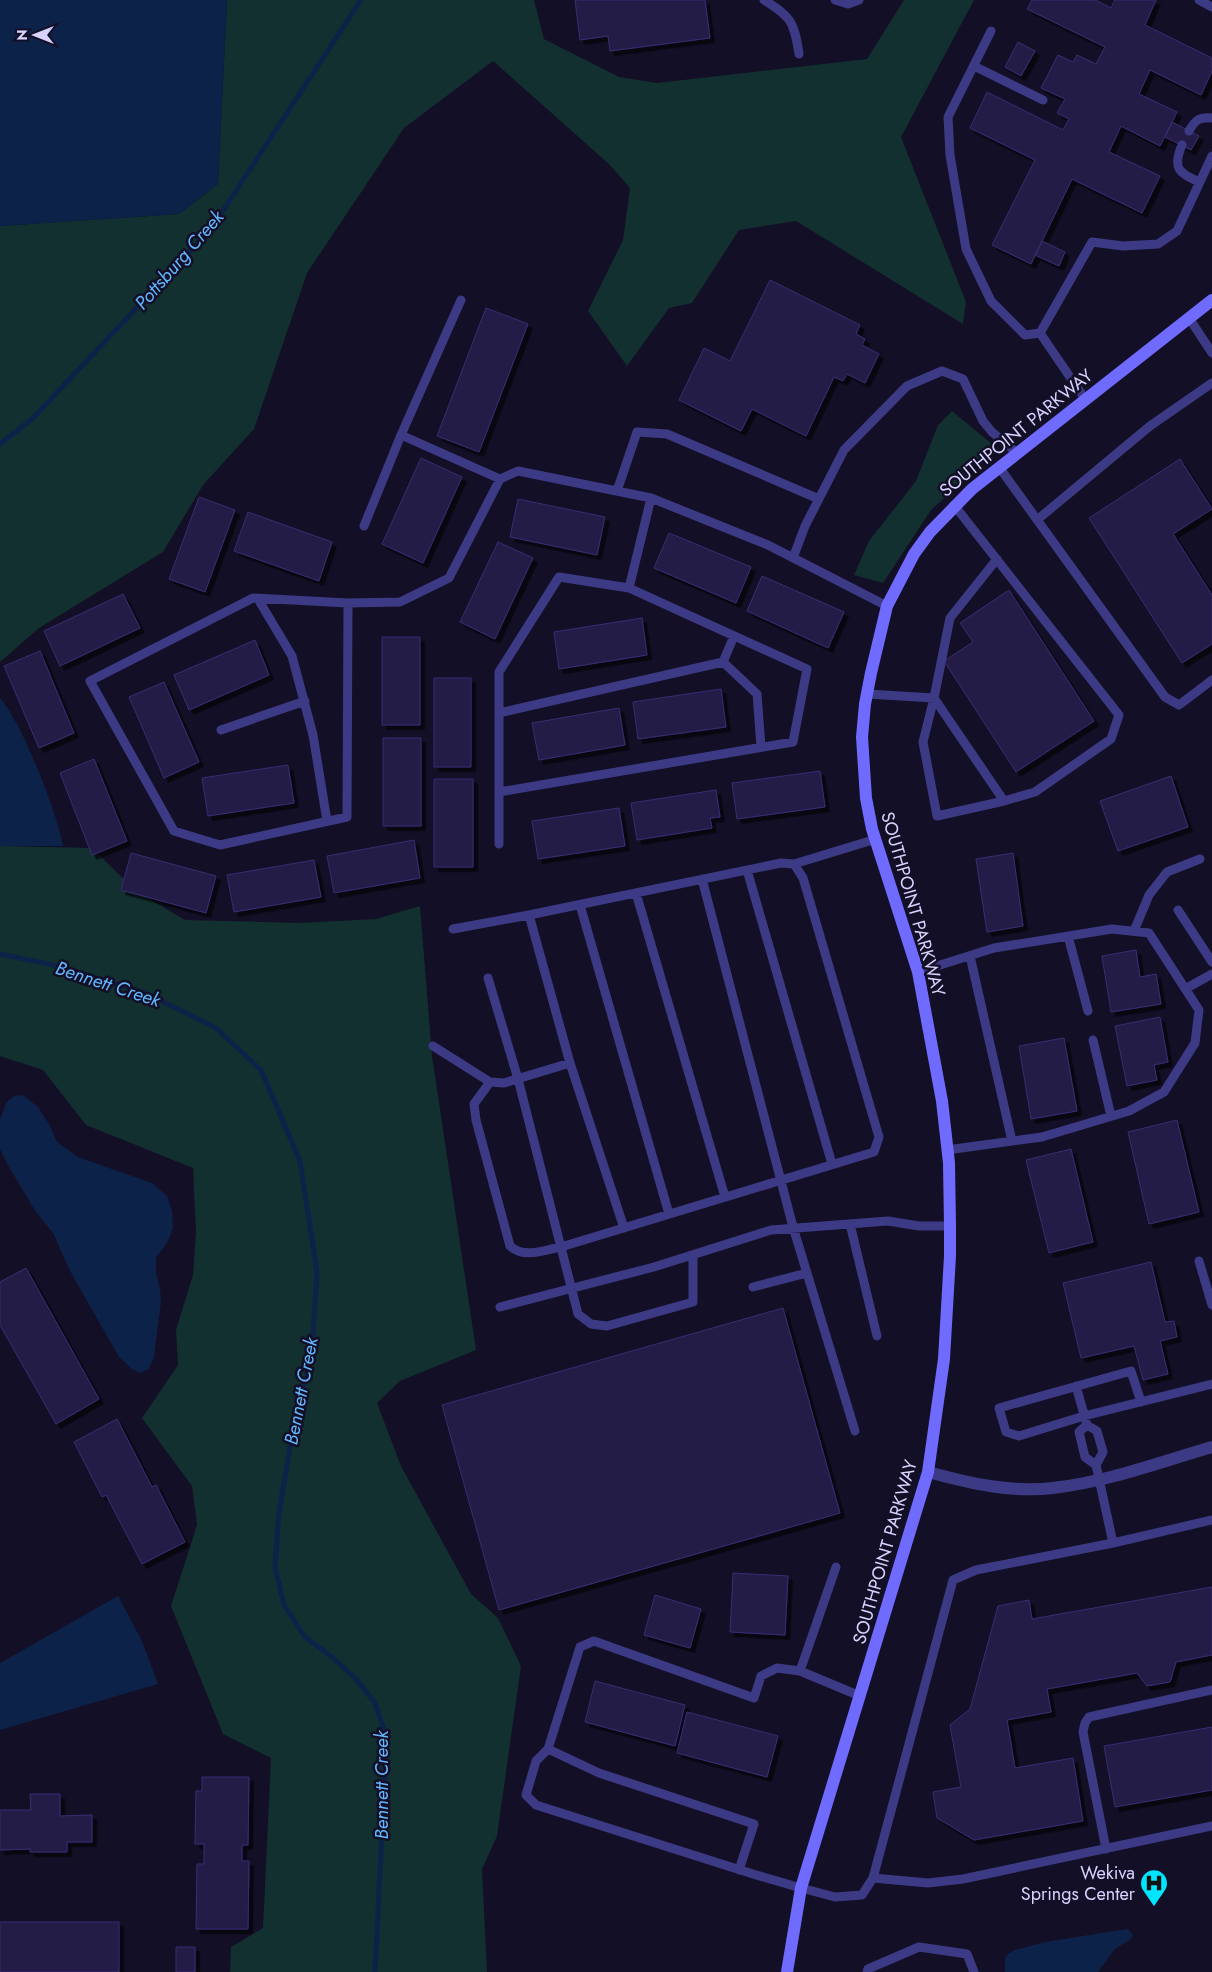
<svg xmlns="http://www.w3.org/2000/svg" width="1212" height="1972" font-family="Jost,sans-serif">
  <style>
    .green { fill: #12302f }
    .water { fill: #0c2248 }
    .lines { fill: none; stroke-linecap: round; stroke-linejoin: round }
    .stream { stroke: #0c2248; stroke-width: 5 }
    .building { fill: #241b47; stroke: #3b2d73; filter: url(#shadow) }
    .service { stroke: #3d3a85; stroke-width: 9 }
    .tertiary { stroke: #3d3a85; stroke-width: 12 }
    .secondary { stroke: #6f6bff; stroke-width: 12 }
    .labels { text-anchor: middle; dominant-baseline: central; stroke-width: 5; stroke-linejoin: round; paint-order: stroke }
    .street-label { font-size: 18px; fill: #d9d4ff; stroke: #130f26 }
    .poi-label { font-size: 18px; fill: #d9d4ff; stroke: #130f26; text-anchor: end }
    .water-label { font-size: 19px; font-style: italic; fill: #62b6ff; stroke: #130f26 }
  </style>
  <defs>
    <filter id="shadow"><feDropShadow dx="4.5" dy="4.5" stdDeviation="0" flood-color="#0009"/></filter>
  </defs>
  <rect width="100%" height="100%" fill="#130f26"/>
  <path class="green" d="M227 0H534L544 39 619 77 657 83 867 59 904 0H974L901 137 966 302 963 324 796 221 739 230 692 303 669 308 627 366 588 311 623 240 630 188 610 165 493 61 404 128 307 273 254 429 203 485 163 552 39 628 0 662V226L179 214 218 184Z
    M952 411 998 449 931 510 883 583 854 575 869 541 916 481 938 425Z
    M0 846 92 848 136 891 185 920 299 923 376 919 420 906 432 1056 476 1350 400 1381 377 1403 401 1466 471 1594 498 1618 521 1666 497 1836 482 1869 487 1972H230L231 1947 263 1928 271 1758 223 1734 171 1606 197 1525 192 1486 142 1418 178 1365 176 1330 193 1275 196 1232 193 1168 86 1125 43 1070 0 1056Z"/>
  <path class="water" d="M0 0H227L218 184 179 214 0 226Z
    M0 698C21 720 58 815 63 846H0Z
    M23 1095 38 1107 50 1126 57 1142 78 1157 152 1183 167 1196 172 1211 173 1228 167 1243 156 1258V1273L160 1289 161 1302 154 1356 149 1369 140 1373 132 1369 119 1357 70 1271 53 1233 36 1212 9 1167 0 1149V1120L6 1103 14 1096Z
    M118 1596 141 1639 158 1684 0 1730V1663Z
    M1127 1929 1133 1934 1131 1939 1115 1949 1098 1972H1005V1958L1008 1954 1015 1950 1045 1942Z"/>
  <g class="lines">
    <path class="stream" d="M0 444 32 419 211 229 361 0
      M0 954 58 966 143 992 216 1028 261 1070 300 1161 317 1272 312 1351 291 1441 279 1512 275 1567 284 1605 305 1637 332 1657 356 1679 375 1703 384 1730 385 1772 375 1972"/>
  </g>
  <path class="building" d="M575 0H705L710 38 610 51 608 36 580 40Z
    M1032 0H1095L1111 8 1115 0H1156L1145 25 1212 58V71L1201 95 1150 70 1139 94 1177 112 1160 146 1121 126 1109 152 1160 176 1142 213 1072 179 1031 264 992 245 1035 160 970 128 987 92 1063 130 1069 119 1057 113 1065 99 1041 88 1058 55 1073 62 1077 55 1096 64 1105 47 1027 9Z
    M1018 42 1035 51 1021 76 1005 67Z
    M1172 122 1199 136 1191 150 1165 137Z
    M1042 241 1065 252 1059 266 1035 255Z
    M770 280 860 325 856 334 865 339 862 345 879 354 865 383 847 374 843 381 834 377 806 436 752 409 741 431 679 400 704 348 730 361Z
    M486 308 528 324 479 452 437 436Z
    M421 458 462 477 423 563 382 544Z
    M1180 459 1212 509 1173 534 1212 595V644L1182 663 1089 518Z
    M199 497 235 510 205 592 169 579Z
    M518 499 605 517 597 555 510 537Z
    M248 512 332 542 319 581 234 551Z
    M669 533 751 567 736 603 654 568Z
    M498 542 533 558 495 639 460 622Z
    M762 576 844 612 828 648 747 611Z
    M1009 590 1094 721 1016 772 944 661 973 642 960 623Z
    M123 594 140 628 60 666 44 631Z
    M642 618 647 655 559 669 554 632Z
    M382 637H420V725H382Z
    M255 640 269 675 189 710 174 675Z
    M40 651 74 733 39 748 4 666Z
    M434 678H471V767H434Z
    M164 682 199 762 164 778 129 697Z
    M721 689 726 727 638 739 633 702Z
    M619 708 625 745 539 760 532 723Z
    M383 738H421V826H383Z
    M94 759 127 841 92 855 60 773Z
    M288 765 294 803 208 816 202 778Z
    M820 771 825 807 737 819 732 783Z
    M1171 776 1188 827 1118 851 1100 801Z
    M434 779H473V867H434Z
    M716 790 720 817 710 818 712 828 637 840 631 803Z
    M619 808 625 846 538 859 532 821Z
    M414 840 420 878 334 893 327 856Z
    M131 853 216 876 206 913 121 890Z
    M1013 853 1023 926 987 932 976 859Z
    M314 860 321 897 234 912 227 875Z
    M1136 950 1140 977 1156 974 1161 1004 1111 1012 1102 956Z
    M1160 1017 1168 1062 1154 1065 1157 1080 1127 1086 1115 1026Z
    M1064 1038 1077 1111 1031 1119 1019 1046Z
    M1177 1120 1199 1212 1149 1224 1128 1132Z
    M1071 1149 1093 1242 1049 1253 1026 1160Z
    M1151 1262 1165 1322 1174 1321 1177 1337 1160 1341 1168 1374 1143 1380 1134 1346 1081 1358 1063 1283Z
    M26 1268 99 1399 56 1424 0 1325V1282Z
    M783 1308 840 1513 499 1610 442 1405Z
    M117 1419 152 1487 156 1485 185 1542 142 1564 106 1495 102 1497 74 1442Z
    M733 1573 788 1576 785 1635 730 1632Z
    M1212 1587V1655L1176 1662 1170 1682 1147 1686 1137 1673 1047 1689 1051 1712 1007 1720 1015 1768 1073 1758 1083 1821 974 1840 937 1818 933 1792 961 1787 950 1725 970 1709 998 1606 1029 1600 1032 1619Z
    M655 1595 701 1609 690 1648 644 1635Z
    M595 1681 685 1705 675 1746 585 1722Z
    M687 1712 778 1736 767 1777 677 1753Z
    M1212 1727V1790L1115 1807 1104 1746Z
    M202 1777H249L248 1845H242V1861H249L248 1929H196L197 1864H204V1844H195L196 1791H202Z
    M30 1794H60V1816L92 1815V1842H67V1852H30V1849L0 1850V1810H31Z
    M0 1922H119V1972H0Z
    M176 1947H195V1972H176Z"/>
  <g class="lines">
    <path class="service" d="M764 0C791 17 794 21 799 54
      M835 0 848 4 859 0
      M1199 0 1212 7
      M991 31 948 117 950 155 966 249 991 301 1025 335 1040 333 1092 242 1123 246 1158 244 1177 231 1212 156
      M974 66 1043 100
      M1189 131C1195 120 1199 117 1212 118
      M1182 145C1172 168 1179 174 1200 182
      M461 300 401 435 500 479
      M1189 318 1212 353
      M1040 333 1085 399
      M999 467 1165 697 1179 705 1212 680
      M617 491 637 432 667 434 819 499
      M1037 520 1150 426 1212 383
      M364 526 401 435
      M793 558 805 526 844 450 907 386 942 371 963 379 983 421 992 432 1017 453
      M997 559 950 618 934 698 1004 801
      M258 599 292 656 313 735 327 821
      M348 603 347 817 220 845 174 831 90 681 253 598 348 603 400 602 449 578 500 479 518 471 651 498 768 545 887 606
      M723 662 757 694 761 747
      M867 694 934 698 923 742 937 816 1004 801 1035 792 1111 739 1119 715 954 505
      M499 713 723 662 734 636
      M221 730 305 701
      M499 792 793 742 807 669 629 588
      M499 844V672L559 577 629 588 651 498
      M781 863 794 864 803 878 879 1137 874 1152 561 1247C544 1250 524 1259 510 1246L476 1120 474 1104 490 1082 504 1083 570 1063 529 915Z
      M794 864 876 839
      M747 870 832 1164
      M702 879 793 1227 855 1431
      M636 893 725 1197
      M580 905 669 1214
      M1178 910 1212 962
      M453 929 529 915
      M1134 931 1149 895 1167 872 1200 859
      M1068 936 1088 1011
      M970 956 1012 1141
      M918 972 994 948 1112 929 1149 933 1199 1010 1195 1043 1164 1092 1129 1111 1042 1137 947 1150
      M488 978 518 1079 578 1314 591 1324 607 1326 693 1302V1255
      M1185 989 1212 974
      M1093 1040 1111 1116
      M433 1046 490 1082
      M570 1063 624 1228
      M850 1224 877 1336
      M1199 1261 1212 1305
      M753 1287 807 1273
      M500 1307 654 1267 771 1230 888 1221 919 1226H950
      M1076 1386 1087 1425 1097 1431 1103 1452 1096 1465 1113 1543 1212 1520
      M1141 1402 1131 1371 999 1408 1006 1432 1019 1436 1084 1416 1212 1384
      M1087 1425 1079 1432 1085 1457 1096 1465
      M800 1671 836 1567
      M860 1696 800 1671 777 1668 761 1676 754 1698 594 1641 580 1647 548 1749 536 1761 526 1795 536 1805 753 1874 801 1888 835 1897 862 1895 873 1878 928 1883 963 1879 1212 1826
      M548 1749 599 1773 754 1824 739 1870
      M1106 1849 1083 1732 1085 1723 1089 1717 1212 1690
      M873 1878 953 1580 976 1570 1113 1543
      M867 1972 868 1969 919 1947 967 1954 974 1972"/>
    <path class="tertiary" d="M928 1472C969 1483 1010 1493 1053 1488 1107 1482 1160 1462 1212 1447"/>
    <path class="secondary" d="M787 1972 801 1888 928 1472 944 1359 950 1256V1226L949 1163 942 1101 918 972 872 829 866 798 862 737 865 704 871 673 887 606 914 554 930 532 972 489 1212 300"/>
  </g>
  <defs>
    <g id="hospital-pin" transform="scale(1.4375)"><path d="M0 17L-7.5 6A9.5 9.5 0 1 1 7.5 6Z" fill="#00e5ff" stroke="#130f26"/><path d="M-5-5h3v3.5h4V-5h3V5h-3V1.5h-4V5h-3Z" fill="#111"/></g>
  </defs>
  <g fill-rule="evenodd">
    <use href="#hospital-pin" x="1154" y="1883"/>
  </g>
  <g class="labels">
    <g class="street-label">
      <text transform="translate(1016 433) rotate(-39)">SOUTHPOINT PARKWAY</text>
      <text transform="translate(913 904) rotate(74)">SOUTHPOINT PARKWAY</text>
      <text transform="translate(885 1552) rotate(-74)">SOUTHPOINT PARKWAY</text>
    </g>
    <g class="poi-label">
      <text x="1135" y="1873">Wekiva<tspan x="1135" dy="21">Springs Center</tspan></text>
    </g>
    <g class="water-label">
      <text transform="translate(179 260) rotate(-49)">Pottsburg Creek</text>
      <text transform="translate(108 984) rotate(18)">Bennett Creek</text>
      <text transform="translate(301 1391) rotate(-79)">Bennett Creek</text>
      <text transform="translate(381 1785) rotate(-90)">Bennett Creek</text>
    </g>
  </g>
  <g transform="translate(35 35) rotate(270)" stroke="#130f26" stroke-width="4" paint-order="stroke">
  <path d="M0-4L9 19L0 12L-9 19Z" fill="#d9d4ff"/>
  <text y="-8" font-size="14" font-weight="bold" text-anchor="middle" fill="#d9d4ff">N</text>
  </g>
</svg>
